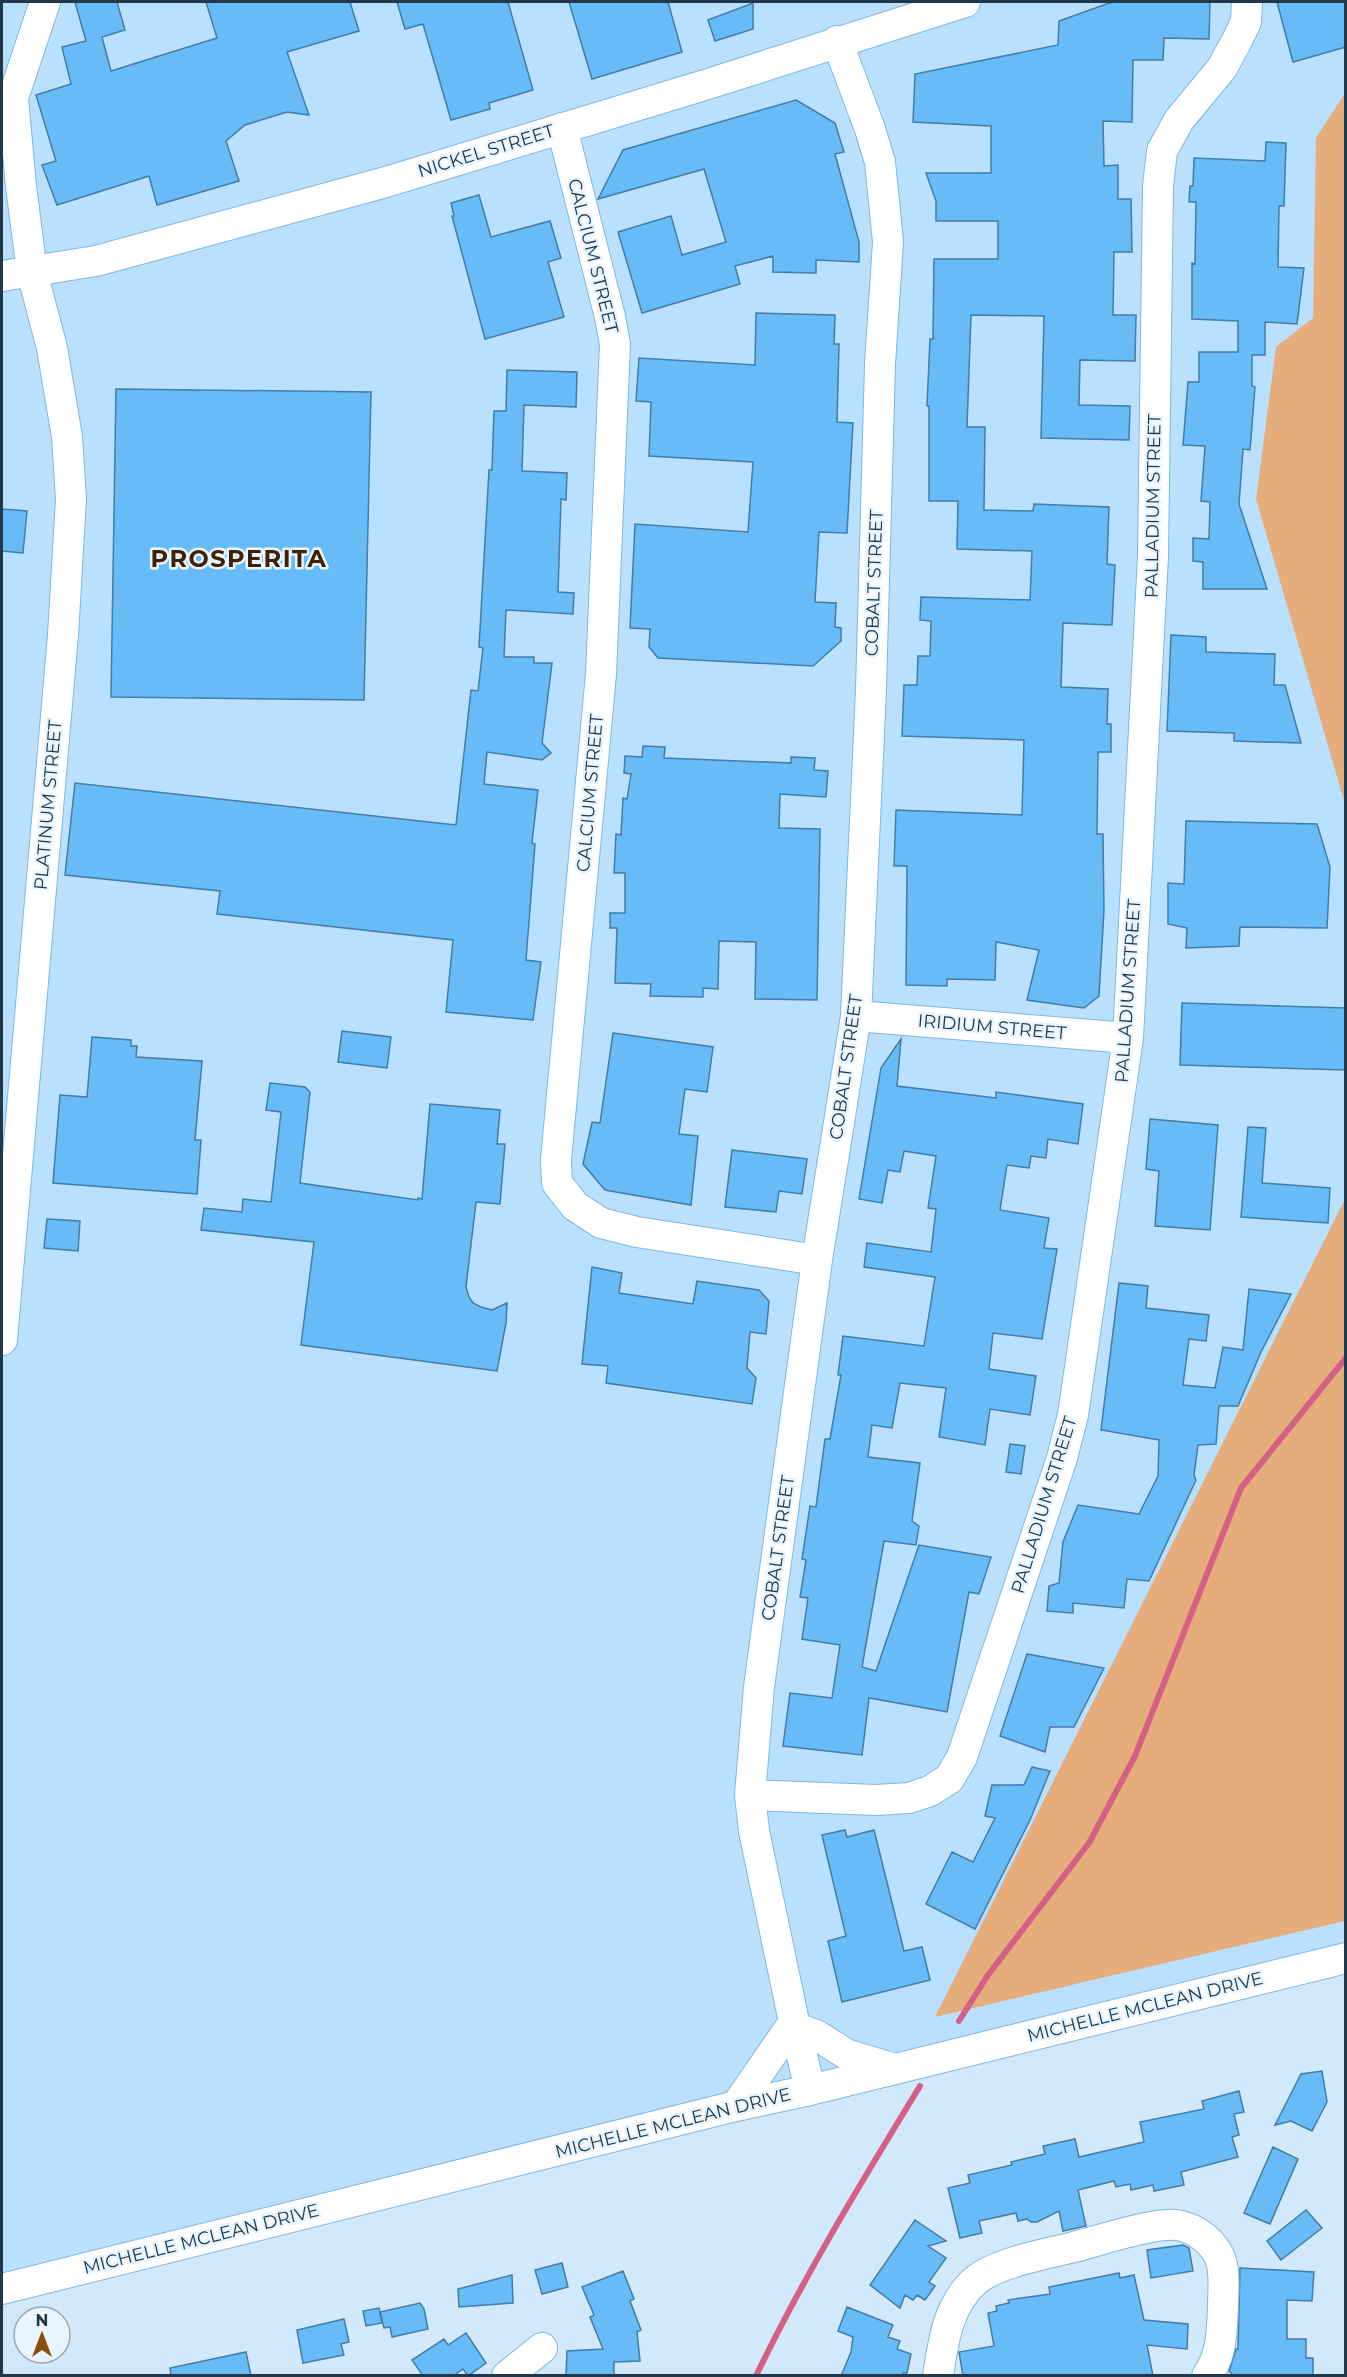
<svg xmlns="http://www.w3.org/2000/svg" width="1347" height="2377" font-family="Montserrat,sans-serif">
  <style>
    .built { fill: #b9e0fe }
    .green { fill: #e5ad7c }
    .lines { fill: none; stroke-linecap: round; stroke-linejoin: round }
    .stream { stroke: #d36186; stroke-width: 6 }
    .building { fill: #67bbf6; stroke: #437ca5; stroke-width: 1.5 }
    .minor-casing { stroke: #7db7e3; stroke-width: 32 }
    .minor { stroke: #fff; stroke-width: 30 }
    .labels { text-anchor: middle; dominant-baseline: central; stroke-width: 5; stroke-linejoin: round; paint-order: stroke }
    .street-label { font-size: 18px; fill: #20384a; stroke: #e9f5fe }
    .district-label { font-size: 24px; font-weight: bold; letter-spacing: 1.5px; fill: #3f2205; stroke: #e9f5fe }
  </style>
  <rect width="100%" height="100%" fill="#d2e9fc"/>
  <path class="built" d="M2 2H1345V1958L2 2280Z"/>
  <path class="green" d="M1345 93V804L1256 499 1276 347 1313 318 1316 138Z
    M1345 1199V1921L935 2017Z"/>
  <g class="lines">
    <path class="stream" d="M959 2021 988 1975 1089 1843 1135 1756 1241 1488 1346 1358
      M756 2376C804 2276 862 2181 920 2086"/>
  </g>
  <path class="building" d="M75 2H117L125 30 102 37 111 71 217 38 206 2H350L359 31 287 52 309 115 287 112 245 125 226 141 239 181 157 205 149 176 57 205 42 165 56 161 36 95 71 84 62 47 86 41Z
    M397 2H508L533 90 489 103 490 109 451 120 423 24 405 29Z
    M569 2H668L682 52 592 79Z
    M1112 2H1210L1209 39 1164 38 1163 60H1133L1132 122 1103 121 1104 166 1118 165V199H1131L1132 252H1114L1113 315H1136L1135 361 1080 360 1079 405 1130 406 1129 440 1041 438 1044 316 971 315 967 427H985L984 510 1033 511 1034 504 1109 507 1107 564 1115 565 1112 625 1063 623 1061 687 1108 689 1107 724H1111V752H1098L1097 834H1103L1104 910 1099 996 1084 1008 1027 1000 1039 950 996 942 995 980 947 979V986L906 985 907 866H894L896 810 1022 815 1024 740 902 736 904 685H917L918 656H930L931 621 920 620 921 597 1030 600 1032 551 957 549 958 501H929V406H927L930 339H933L934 259H998V221H936V201L926 173H991V126L913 122 915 74 1058 45 1059 21Z
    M1277 2H1346V47L1293 62Z
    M753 3V29L715 41 708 20Z
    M796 100 835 123 844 152 835 154 859 242V262L816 260V273L773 272V256L735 266 740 284 642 313 618 232 671 216 682 255 726 242 704 169 598 199 623 150Z
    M1266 142 1286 143 1284 206H1279L1278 267 1304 268 1297 324 1265 322V355H1252V386L1255 387 1250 450 1243 449 1239 504 1267 589H1203V562L1193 561V538L1209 539 1210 502 1201 501 1205 446 1183 445 1188 382H1199V352H1238V321L1192 319V263L1195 264 1196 202H1189L1190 186H1193L1194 158 1265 161Z
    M479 195 491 237 550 221 561 258 548 262 564 317 485 339 452 216H454L451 203Z
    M756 313 835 315 834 344H839L837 422 853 423 847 533 819 532 815 602 836 603 835 627 841 628V641L813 666 658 658 649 647 650 629 630 628 635 524 748 532 753 462 649 456 651 402 636 401 639 358 755 365Z
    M507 370 577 372 576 407 524 405 522 471 567 473 566 500 561 499 558 592 574 593 573 614 506 610 504 657H534V663H552L542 743 551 753 542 760 487 752 484 784 538 790 532 843 535 844 526 960 541 962 533 1020 446 1012 453 940 217 914 220 891 65 875 75 783 456 825 471 690 478 691 483 648 479 647 489 470H492L494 411H506Z
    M116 389 371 392 364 700 111 697Z
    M2 509 27 511 23 553 2 551Z
    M1171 635 1206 637V652L1275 654 1274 685H1285L1301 743 1234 741V733L1167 731Z
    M643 746 665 747 664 758 791 763V757L815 758 814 770 828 771 826 797 780 794 779 828 820 829 817 1000 755 999 756 942 719 941 718 989 703 988V997L650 996 651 984 615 983 617 928H610V913H625V873H614L616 834 621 835 623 798 627 799 631 774 624 773 625 756 642 757Z
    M1186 821 1317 824 1330 867 1327 928 1240 927 1239 946 1186 948 1187 928 1168 924V883L1184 884Z
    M1182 1003 1346 1008V1070L1180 1065Z
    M342 1031 391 1037 387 1068 338 1062Z
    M613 1033 713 1047 707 1092 685 1089 679 1134 698 1136 691 1205 605 1190 583 1164 592 1122 600 1123Z
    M92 1037 131 1040V1046H137L136 1057 202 1061 195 1140H201L197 1194 53 1183 60 1095 87 1097Z
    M901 1039 897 1086 996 1098V1092L1083 1104 1078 1144 1048 1139 1046 1158 1031 1156 1029 1168 1007 1165 1000 1210 1049 1218 1044 1248 1057 1249 1042 1339 993 1333 989 1369 1036 1376 1030 1415 990 1409 985 1445 939 1437 946 1388 900 1383 892 1428 872 1425 868 1457 920 1463 912 1521 919 1526 916 1545 884 1541 862 1667 876 1671 919 1545 991 1557 979 1594 969 1592 947 1712 869 1698 862 1755 783 1746 790 1693 832 1698 840 1645 802 1639 808 1598 800 1597 806 1560 802 1559 810 1506 816 1507 825 1439H830L841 1375H838L843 1336 924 1346 935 1277 864 1267 867 1243 931 1252 936 1209 928 1208 936 1156 904 1151 900 1172 888 1170 882 1203 859 1199 881 1068Z
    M270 1083 305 1087 310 1092 300 1183 418 1200V1198L422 1199 430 1104 500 1110 497 1144H505L500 1204 476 1202 466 1287 469 1297 473 1303 481 1307 492 1310 507 1303 506 1323 497 1371 301 1345 314 1242 201 1230 204 1208 242 1212 243 1199 271 1202 281 1112 266 1110Z
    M1150 1119 1218 1125 1210 1230 1155 1226 1159 1171 1146 1169Z
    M1248 1127 1266 1128 1262 1183 1330 1188 1328 1223 1241 1217Z
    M732 1150 807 1159 802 1194 779 1191 776 1212 725 1207Z
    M47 1219 80 1221 78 1251 44 1248Z
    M592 1267 622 1273 619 1293 693 1304 697 1281 759 1290 769 1301 766 1334 750 1332 747 1368 756 1378 752 1404 606 1383 608 1366 582 1364Z
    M1119 1283 1148 1286 1146 1308 1209 1315 1206 1341 1189 1339 1183 1385 1215 1388 1223 1347 1243 1350 1249 1289 1291 1294 1261 1352 1238 1406H1219L1216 1444 1198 1445 1194 1475 1196 1480 1149 1581 1127 1579 1124 1608 1073 1603V1613L1047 1611 1049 1586 1059 1583 1063 1542 1078 1505 1139 1514 1158 1476 1159 1440 1101 1430Z
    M1010 1444 1025 1446 1021 1474 1006 1472Z
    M1027 1654 1104 1668 1074 1727H1050L1045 1752 1000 1736Z
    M1032 1767 1050 1771 1030 1820 975 1929 926 1904 952 1852 973 1862 995 1818 985 1816 992 1785H1024Z
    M845 1830 847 1837 874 1830 904 1951 922 1947 930 1980 842 2002 828 1941 846 1936 822 1835Z
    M1322 2071 1327 2102 1312 2131 1291 2121 1275 2125 1301 2074Z
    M1239 2091 1244 2112 1234 2114 1239 2135 1232 2137 1238 2157 1181 2172 1184 2185 1154 2191 1153 2185 1131 2190 1130 2184 1116 2187 1114 2181 1078 2190 1086 2226 1063 2231 1059 2211 1037 2222H1031L1027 2219 1018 2221 1016 2213 979 2221 982 2233 960 2238 948 2188 970 2183 968 2175 1012 2165 1011 2162 1045 2154 1043 2146 1075 2139 1079 2157 1144 2142 1140 2122 1204 2109 1202 2101Z
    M1273 2147 1298 2159 1270 2224 1244 2213Z
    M1306 2210 1322 2228 1281 2260 1267 2241Z
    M915 2220 946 2241 928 2246 946 2258 929 2282 935 2286 925 2300 917 2295 913 2300 905 2295 900 2308 870 2285Z
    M1183 2245 1189 2248 1193 2271 1151 2278 1147 2250Z
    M562 2263 568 2287 542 2294 535 2270Z
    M1240 2268 1314 2272 1312 2301 1287 2300V2339H1306V2358H1313V2376H1234L1229 2371 1236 2349H1238Z
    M623 2271 634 2299 630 2301 641 2330 637 2332 640 2361 614 2362V2376H566L567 2351 603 2349 590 2317 594 2315 582 2287Z
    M1119 2273 1120 2278 1134 2275 1144 2320 1188 2324 1187 2349 1147 2345 1153 2376H963L959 2352 994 2346 988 2313 997 2311 996 2306 1009 2303 1008 2300 1050 2294 1049 2287Z
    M512 2275 513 2303 459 2307 458 2289Z
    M420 2303 424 2309 428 2329 392 2337 390 2327 384 2328 380 2312Z
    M847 2307 893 2325 888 2337 900 2341 897 2349 911 2354 907 2373H903V2376H841L851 2352 853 2337 838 2331Z
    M379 2308 382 2323 366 2326 363 2311Z
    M344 2319 349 2342 341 2344 344 2355 303 2363 297 2330Z
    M466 2333 486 2363 468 2376 463 2369 453 2376H423L412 2360 444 2339 448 2345Z
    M246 2352 251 2376H171L170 2368Z"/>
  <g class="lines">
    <g class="minor-casing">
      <path id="minor" d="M562 128 610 317 615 344 601 674 556 1160 557 1183 575 1206 601 1223 637 1232 817 1260
        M2 276 96 261 386 182 708 84 965 2
        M856 1016 1128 1038
        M2 1340 63 635 71 499 67 437 52 348 32 272 21 186 13 98 45 2
        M750 1795 876 1800 909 1798 930 1791 949 1779 962 1757 1062 1458 1073 1415 1128 1038 1153 556 1158 186 1162 151 1179 120 1222 68 1235 44 1246 22 1247 2
        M796 2028 816 2035 848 2055 892 2068
        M810 2090 794 2022 754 1831 750 1795 759 1687 817 1260 856 1016 871 690 880 364 888 242 880 162 870 129 837 41
        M736 2106 794 2022
        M2 2289 736 2106 810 2090 1346 1958
        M507 2376 542 2348
        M938 2376C943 2342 948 2304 976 2280 998 2262 1047 2254 1074 2247 1101 2240 1151 2223 1177 2225 1197 2228 1218 2245 1222 2265 1225 2279 1223 2293 1223 2306 1222 2331 1222 2355 1207 2376"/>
    </g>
    <use href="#minor" class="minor"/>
  </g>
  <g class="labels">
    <g class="street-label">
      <text transform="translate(486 151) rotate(-17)">NICKEL STREET</text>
      <text transform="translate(593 256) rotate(76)">CALCIUM STREET</text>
      <text transform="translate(1153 506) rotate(-89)">PALLADIUM STREET</text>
      <text transform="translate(874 583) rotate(-88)">COBALT STREET</text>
      <text transform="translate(590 793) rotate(-85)">CALCIUM STREET</text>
      <text transform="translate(48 805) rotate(-85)">PLATINUM STREET</text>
      <text transform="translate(1128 991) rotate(-86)">PALLADIUM STREET</text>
      <text transform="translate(992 1027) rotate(5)">IRIDIUM STREET</text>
      <text transform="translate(846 1067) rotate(-82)">COBALT STREET</text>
      <text transform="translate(1044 1505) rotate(-73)">PALLADIUM STREET</text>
      <text transform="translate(778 1548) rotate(-82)">COBALT STREET</text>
      <text transform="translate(1145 2007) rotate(-14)">MICHELLE MCLEAN DRIVE</text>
      <text transform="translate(673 2123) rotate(-14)">MICHELLE MCLEAN DRIVE</text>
      <text transform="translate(201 2239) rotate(-14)">MICHELLE MCLEAN DRIVE</text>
    </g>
    <g class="district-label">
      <text x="239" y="558">PROSPERITA</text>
    </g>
  </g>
  <rect width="1347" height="2377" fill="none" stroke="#20384a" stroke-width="6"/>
  <g transform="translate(42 2335)"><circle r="28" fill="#e9f5fe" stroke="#99a9b6" stroke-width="1.5"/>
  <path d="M0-4.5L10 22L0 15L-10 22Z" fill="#894e08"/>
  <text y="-9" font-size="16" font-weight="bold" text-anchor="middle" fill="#20384a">N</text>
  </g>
</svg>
